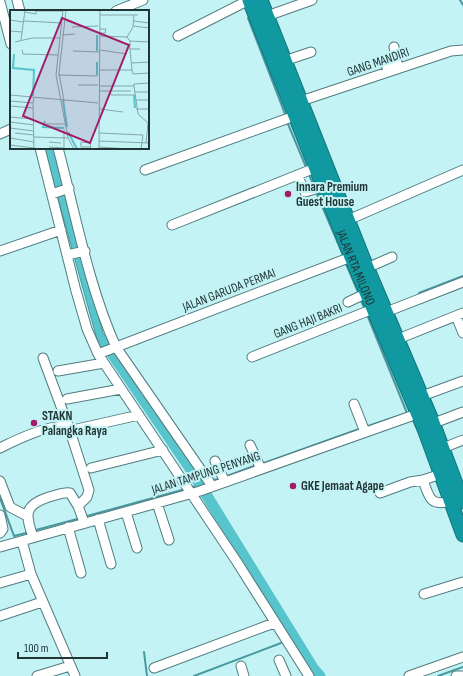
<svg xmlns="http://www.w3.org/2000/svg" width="463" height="676" font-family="'Sofia Sans Condensed',sans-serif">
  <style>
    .water { fill: #58c4cc; stroke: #48999f }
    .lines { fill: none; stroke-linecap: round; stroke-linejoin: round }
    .stream { stroke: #48999f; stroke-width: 2 }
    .river { stroke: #58c4cc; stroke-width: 11 }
    .minor-casing { stroke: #517c7f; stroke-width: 11 }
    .highway-casing { stroke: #16767b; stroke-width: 15 }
    .minor { stroke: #fff; stroke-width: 9 }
    .highway { stroke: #1099a0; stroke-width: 13 }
    .poi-dot { fill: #a21c69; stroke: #c4f3f6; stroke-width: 1.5 }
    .labels { text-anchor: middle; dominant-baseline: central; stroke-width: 4; stroke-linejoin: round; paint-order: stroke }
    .street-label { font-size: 13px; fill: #223536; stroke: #c4f3f6 }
    .poi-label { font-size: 13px; font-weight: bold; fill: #223536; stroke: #c4f3f6; text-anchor: start }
    .inset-river { fill: none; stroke: #58c4cc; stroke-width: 2 }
    .inset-road { fill: none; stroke: #83a7a9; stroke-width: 1 }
    .view { fill: #a21c69; fill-opacity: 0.15; stroke: #a21c69; stroke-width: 2 }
    .inset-edge { fill: none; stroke: #223536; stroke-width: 2 }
  </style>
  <rect width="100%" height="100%" fill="#c4f3f6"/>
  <path class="water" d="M44 148H54L103 333 114 352 106 356 97 339Z"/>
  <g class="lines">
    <path class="stream" d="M460 0 463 5
      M248 18 285 114
      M288 124 306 167
      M309 175 314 186
      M316 192 343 255
      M346 264 358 292
      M419 293 463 276
      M361 301 364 307
      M368 317 407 413 368 426
      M264 463 359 429
      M227 476 254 466
      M213 480 218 479
      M192 487 204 484
      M0 498 14 536 26 533
      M87 516 182 490
      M36 530 77 519
      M290 640 294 638
      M144 652 147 676
      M194 676 281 643
      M438 676 463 667"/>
    <path class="river" d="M104 342 191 470 313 668 320 676"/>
    <g class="minor-casing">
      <path id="minor" d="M17 0 20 11
        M0 2 11 44
        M116 11 143 0
        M267 16 312 0
        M178 36 249 0
        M284 61 311 52
        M387 68 397 63 394 47
        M301 101 451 51 463 50
        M0 134 11 129
        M40 148 76 291 87 329 98 354 237 562 309 676
        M58 148C75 212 89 288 116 347L212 486
        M145 170 300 114
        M297 175 305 192 323 187
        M52 194 69 188
        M348 220 463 170
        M172 225 315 168
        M0 251 61 230
        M67 255 85 251
        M367 268 392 257
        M348 302 367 293
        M386 312 463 282
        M456 316 463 333
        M398 339 463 313
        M98 354 351 257
        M252 357 373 309
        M43 358 69 428
        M58 371 104 363
        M422 396 463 381
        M67 399 121 389
        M354 404 365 432
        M434 423 463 412
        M77 429 139 415
        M250 445 261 469
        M0 448C14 441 55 421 69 428L89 490 87 497 78 506
        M443 448 463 440
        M215 461 225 482
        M91 468 163 450
        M423 480C429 497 430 507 450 501
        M0 481 10 507 27 516
        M380 493 410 482 423 480 441 474
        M157 503 169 540
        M126 512 137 548
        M0 515 3 529 0 533
        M98 519 111 564
        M68 527 81 573
        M33 537C25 514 24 505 49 497 57 495 63 492 70 493L78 506 84 522
        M0 547 200 491 417 414
        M31 574 75 676
        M0 583 31 574 22 541
        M424 594 463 582
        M0 616 42 602
        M279 660 286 676
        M241 666 244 676
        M154 668 274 623
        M37 676 70 666
        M409 676 463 657
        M456 676H463"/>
    </g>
    <g class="highway-casing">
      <g id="highway">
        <path id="s1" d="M249 0 351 257 424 429 463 535"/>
        <path d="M261 0 364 260 432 420 463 502"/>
      </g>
    </g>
    <use href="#minor" class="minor"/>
    <use href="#highway" class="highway"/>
  </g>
  <g class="poi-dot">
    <circle cx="288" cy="194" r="4"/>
    <circle cx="34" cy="423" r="4"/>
    <circle cx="293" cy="486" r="4"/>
  </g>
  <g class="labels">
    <g class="street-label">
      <text transform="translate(378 62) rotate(-19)">GANG MANDIRI</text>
      <text stroke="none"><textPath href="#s1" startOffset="288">JALAN RTA MILONO</textPath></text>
      <text transform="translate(229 290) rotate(-21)">JALAN GARUDA PERMAI</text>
      <text transform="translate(308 321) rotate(-22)">GANG HAJI BAKRI</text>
      <text transform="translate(206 473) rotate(-18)">JALAN TAMPUNG PENYANG</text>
    </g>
    <g class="poi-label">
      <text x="296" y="187">Innara Premium<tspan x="296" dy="15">Guest House</tspan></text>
      <text x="42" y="416">STAKN<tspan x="42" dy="15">Palangka Raya</tspan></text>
      <text x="301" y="486">GKE Jemaat Agape</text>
    </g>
  </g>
  <g transform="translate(10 10)">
    <rect width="139" height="139" fill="#c4f3f6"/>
    <path class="inset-river" d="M87 41V25M4 44 3 58 24 60 23 86M87 52V65M124 85 125 98M53 90 57 117M35 111 33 117 54 118M58 122 67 139"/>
    <path class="inset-road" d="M53 0 46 65 58 128 64 139M26 1H53M15 2 26 4V1M90 5H128M0 10 13 12M14 11 52 13M124 11 139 13M123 16 139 18M62 17 88 16M0 21 12 22M90 23H95L96 19H90M52 25 65 24M90 26 117 27 120 31 139 32M117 27 123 17 124 5M11 30 15 0M120 31V39H130M5 32 22 28H50M120 39 122 60M12 40 13 44 48 45M90 40 117 44M63 41 90 42M122 53 139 52M90 60H122L123 64 139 63M48 65 88 66M68 75H88M90 76H124V74L139 73M124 76 128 104 138 113 136 133M90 81H121M100 81 101 85H125M125 82H139M0 85 88 93M125 90H139M0 91 23 93 24 88M54 91 49 63 56 0M23 93 24 139M0 96 23 98M90 99 113 102M126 99H139M0 107 23 109M0 112 24 115M36 114H55M0 118 24 121M54 120V139M5 123 24 125M89 123 133 125 131 139M24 127 58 128M0 128 24 132M89 131 139 133M39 132 51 133M0 135 24 138M39 137 54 138M80 137H71V132L80 133 81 139M89 137 118 139M89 139 90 0"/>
    <path class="view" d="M52 8 119 35 80 133 13 106Z"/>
    <rect width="139" height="139" class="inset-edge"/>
  </g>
  <path d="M18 652v6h89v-6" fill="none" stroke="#223536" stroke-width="2"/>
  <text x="24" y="652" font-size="12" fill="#223536" stroke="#c4f3f6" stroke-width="3" paint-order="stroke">100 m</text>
</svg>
